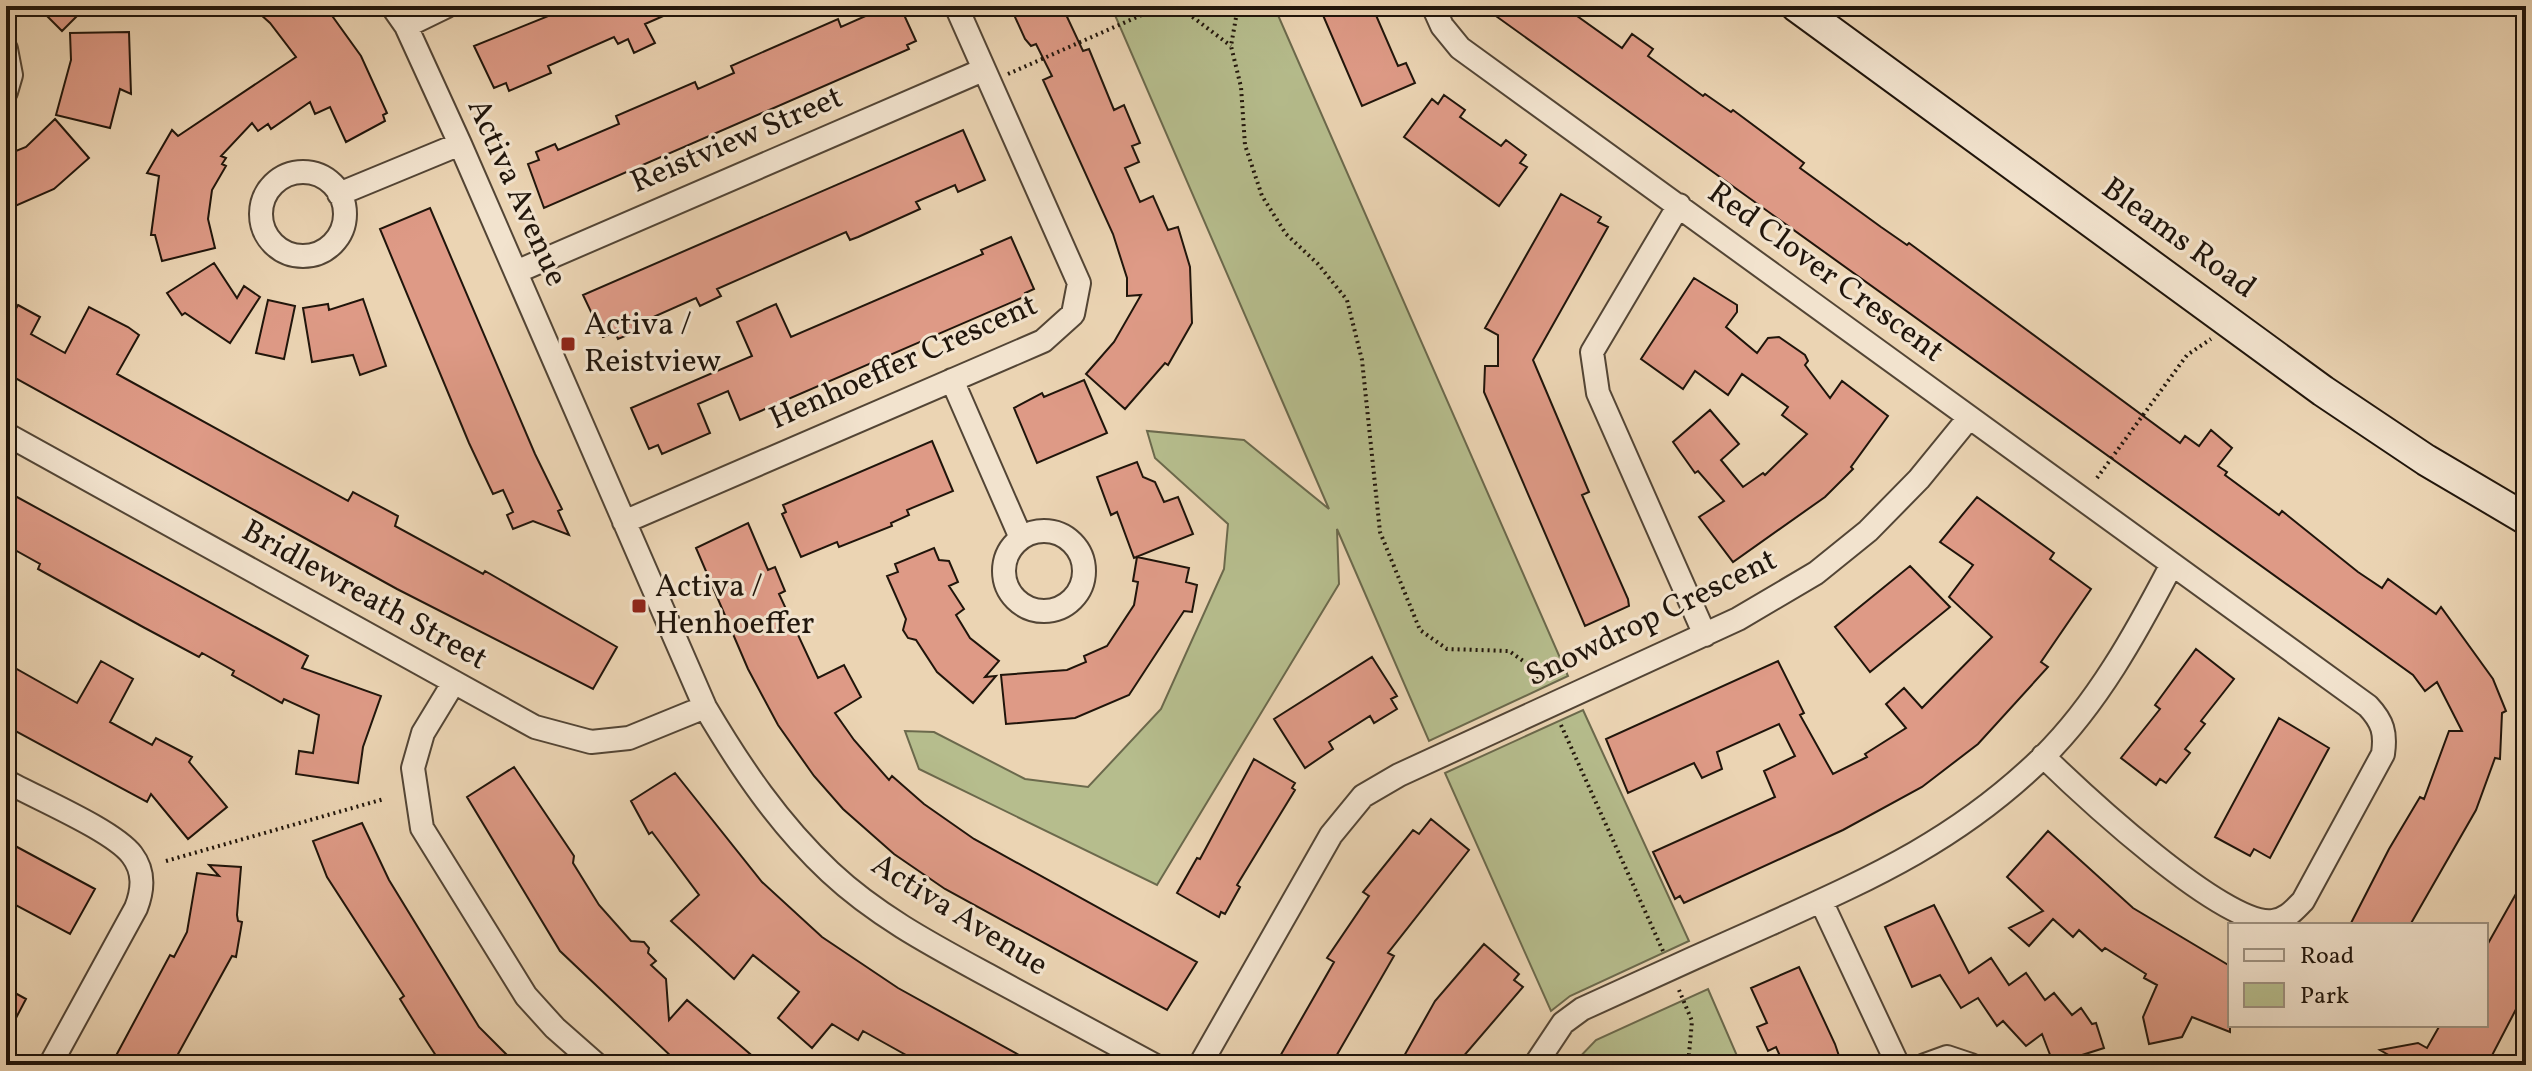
<svg xmlns="http://www.w3.org/2000/svg" width="2532" height="1071" font-family="Vollkorn,serif">
  <style>
    .green { fill: #b6bd8d; stroke: #6b694c; stroke-width: 2 }
    .building { fill: #de9a86; stroke: #20150b; stroke-width: 2 }
    .lines { fill: none; stroke-linecap: round; stroke-linejoin: round }
    .street-casing { stroke: #534535; stroke-width: 26 }
    .secondary-casing { stroke: #20150b; stroke-width: 34 }
    .path { stroke: #20150b; stroke-width: 4; stroke-dasharray: 2 4; stroke-linecap: butt }
    .street { stroke: #f2e3ce; stroke-width: 22 }
    .secondary { stroke: #f2e3ce; stroke-width: 30 }
    .poi-dot { fill: #8f2418; stroke: #f2e3ce; stroke-width: 3 }
    .labels { text-anchor: middle; dominant-baseline: central; stroke-width: 6; stroke-linejoin: round; paint-order: stroke }
    .street-label { font-size: 32px; fill: #20150b; stroke: #f2e3ce }
    .poi-label { font-size: 32px; fill: #20150b; stroke: #f2e3ce; text-anchor: start }
  </style>
  <rect width="100%" height="100%" fill="#ebd4b3"/>
  <filter id="stains"><feTurbulence type="fractalNoise" baseFrequency=".0025" numOctaves="4"/><feColorMatrix values="0 0 0 0 .2 0 0 0 0 .09 0 0 0 0 .02 0 0 0 .5 -.17"/></filter>
  <radialGradient id="worn" r=".72"><stop offset=".6" stop-color="#630" stop-opacity="0"/><stop offset="1" stop-color="#630" stop-opacity=".3"/></radialGradient>
  <path class="green" d="M1111 6H1274L1568 676 1429 741 1337 529 1339 584 1157 885 919 769 905 731 934 732 1025 779 1088 787 1161 709 1224 569 1228 524 1155 458 1147 431 1244 440 1329 509Z
    M1583 710 1689 941 1570 996 1551 1011 1445 773Z
    M1708 989 1741 1065H1572L1596 1040Z"/>
  <path class="building" d="M37 6H87L62 31Z
    M251 6H325L361 56 387 113 383 115 385 121 346 142 330 107 315 114 310 102 271 129 268 124 258 131 252 123 221 156 226 158 222 164 226 166 212 190 208 219 215 248 162 261 155 235H151L159 176 147 173 172 130 178 136 296 57 270 23Z
    M573 6H686L645 24 655 43 634 53 628 39 618 44 614 37 548 66 551 73 509 91 506 83 494 88 474 46Z
    M875 6H900L916 41 907 45 909 49 544 208 528 164 539 160 536 152 555 144 558 150 619 124 616 116 695 82 698 89 734 73 731 66 838 19 841 27 877 11Z
    M1010 6H1062L1083 51 1089 49 1114 110 1124 105 1140 143 1132 146 1139 162 1125 168 1140 202 1153 196 1168 230 1178 227 1190 267 1192 323 1168 365 1165 363 1125 409 1086 374 1114 342 1141 295 1127 296V278L1113 234 1043 80 1052 76 1036 44 1031 46 1025 39Z
    M1319 6H1372L1398 66 1406 63 1415 83 1362 106Z
    M1482 6H1563L1622 48 1632 34 1653 49 1648 56 1703 96 1705 94 1731 112 1733 110 1804 163 1800 168 1881 227 1907 245 1909 243 2180 443 2185 436 2199 446 2211 430 2232 448 2218 466 2227 472 2225 475 2279 515 2282 511 2358 572 2382 588 2388 579 2436 614 2441 607 2493 679 2506 711 2502 713 2500 759 2495 758 2476 810 2410 925H2350L2389 849 2420 797 2424 799 2449 731H2462L2437 682 2425 691 2413 675Z
    M129 32 131 94 120 89 110 128 56 115 71 60 70 33Z
    M1444 95 1465 110 1460 117 1501 146 1506 140 1526 155 1520 163 1527 167 1499 206 1404 137 1432 99 1438 104Z
    M55 119 89 158 54 189 6 210V155L26 147Z
    M963 130 985 180 958 192 955 185 916 202 920 209 858 237 850 240 846 232 717 289 721 296 700 306 696 298 633 326 635 332 618 339 615 332 603 337 583 295Z
    M1561 194 1601 217 1598 222 1608 227 1533 360 1589 492 1582 495 1628 599 1629 606 1585 626 1484 392 1485 366H1498V335L1485 328Z
    M430 208 535 454 562 509 558 511 569 535 533 521 513 529 507 515 513 512 503 490 493 494 469 443 380 229Z
    M1011 237 1034 289 1025 293 1026 296 740 420 728 391 698 404 710 433 662 454 658 445 649 449 631 408 752 356 737 322 776 304 791 337 983 254 981 250Z
    M214 263 237 298 244 286 260 297 230 343 185 313 182 315 167 293Z
    M1694 278 1737 305V312L1726 327 1757 353 1768 338 1779 337 1805 355 1808 361 1805 365 1830 398 1842 381 1888 416 1851 467 1853 469 1825 497 1733 562 1699 517 1724 501 1698 471 1695 473 1673 442 1710 410 1739 444 1721 460 1743 487 1763 473 1765 475 1807 434 1782 415 1788 407 1742 374 1728 395 1695 371 1683 389 1641 359Z
    M363 299 386 366 360 375 353 355 312 362 303 308 328 304 329 310Z
    M268 300 295 306 284 359 256 353Z
    M18 305 40 317 31 334 65 353 89 307 128 327 139 335 117 374 348 501 353 492 398 516 395 526 483 574 485 571 617 647 593 689 397 589 6 373V313L12 316Z
    M1084 380 1107 433 1037 463 1014 408 1042 393 1044 397Z
    M932 441 953 491 907 510 909 515 891 523 892 526 839 547 837 542 801 557 782 514 786 512 783 505Z
    M1137 462 1143 477 1155 482 1164 502 1178 497 1193 534 1134 558 1117 512 1111 515 1097 477Z
    M6 491 308 656 302 668 381 696 363 747 358 783 296 774 299 751 313 753 319 715 284 699 282 703 232 675 234 671 202 653 199 657 143 627 38 569 40 564 6 545Z
    M1977 497 2054 553 2050 559 2091 589 2041 662 2048 667 1978 744 1922 787 1843 830 1684 903 1680 896 1675 899 1653 852 1775 797 1764 771 1795 756 1779 724 1717 752 1722 769 1702 778 1694 763 1628 793 1606 739 1778 661 1804 713 1800 715 1833 774 1867 757 1865 754 1906 728 1886 704 1904 688 1922 708 1992 637 1949 597 1973 565 1940 542Z
    M748 523 768 570 775 567 785 591 779 594 818 678 844 665 861 697 835 713 854 740 889 780 892 776 924 804 974 839 1197 962 1167 1010 945 889 894 854 843 809 814 776 778 725 748 669 696 548Z
    M934 548 939 560 949 561 958 582 949 586 964 609 956 615 970 638 999 661 985 677 996 676 973 703 937 672 916 640 908 638 903 630 906 619 887 576 898 572 895 564Z
    M1137 557 1189 568 1186 582 1197 585 1192 612 1184 611 1129 695 1075 718 1006 724 1001 675 1067 670 1086 662 1084 656 1107 646 1134 605 1138 582 1133 581Z
    M1910 566 1950 607 1870 672 1835 627Z
    M2196 649 2234 679 2201 721 2205 724 2185 749 2190 753 2166 783 2160 779 2156 785 2121 758 2160 709 2155 705Z
    M1372 657 1397 696 1391 699 1397 709 1374 723 1370 716 1329 742 1333 749 1305 768 1274 719Z
    M101 661 133 679 110 722 152 745 156 738 192 757 189 762 227 807 188 839 151 794 147 802 6 726V663L77 703Z
    M2279 718 2329 748 2270 858 2254 849 2250 856 2215 837Z
    M1254 759 1295 783 1292 788 1295 790 1237 885 1240 887 1225 914 1221 912 1219 917 1177 893 1197 858 1200 859Z
    M514 767 574 856 573 863 599 905 631 941 644 942 649 948 648 953 656 961 651 965 666 979 669 1020 687 1000 763 1065H688L679 1057 675 1060 560 951 467 797Z
    M675 773 762 882 822 937 898 988 1037 1065H924L863 1031 858 1040 832 1024 812 1048 778 1018 799 992 753 955 734 979 671 921 699 895 652 832 649 834 631 801Z
    M1431 819 1469 850 1388 953 1394 956 1331 1065H1275L1334 962 1327 958 1369 896 1363 892 1413 830 1419 834Z
    M362 823 389 880 479 1027 517 1065H442L420 1031 400 999 404 996 327 877 313 841Z
    M2048 831 2133 908 2230 966V1032L2192 1017 2182 1037 2149 1044 2143 1017 2157 985 2144 978 2146 974 2105 948 2102 951 2079 930 2073 937 2053 919 2029 946 2009 928 2043 911 2007 877Z
    M6 841 95 889 70 934 6 900Z
    M209 865 241 867 237 915 238 921 242 922 236 957 232 956 172 1065H111L170 955 174 957 187 932 197 873 219 876Z
    M2526 876V990L2487 1065H2406L2380 1050 2418 1043 2427 1048 2440 1025H2486V947Z
    M1934 905 1969 973 1991 958 2009 985 2026 973 2045 1000 2054 993 2072 1015 2081 1008 2092 1024 2096 1023 2104 1048 2079 1056 2081 1061 2054 1065 2042 1034 2026 1046 2003 1021 1997 1026 1978 998 1961 1008 1940 975 1912 987 1885 927Z
    M1484 944 1519 974 1514 980 1523 987 1456 1065H1399L1435 1001Z
    M1799 967 1835 1044 1842 1065H1784L1776 1047 1768 1051 1757 1027 1767 1023 1751 988Z
    M6 988 26 999 6 1037Z"/>
  <g class="lines">
    <g class="street-casing">
      <path id="street" d="M392 6 406 26 460 144 705 707C741 768 778 823 830 872 878 917 936 947 993 978 1047 1007 1101 1036 1154 1065
        M1433 6 1442 26 1460 48 2368 706C2383 722 2386 733 2383 754L2303 901C2294 910 2287 919 2273 921 2225 928 2080 792 2043 756
        M406 26 447 6
        M6 49 11 75 6 92
        M261 214a42 42 0 1 1 84 0a42 42 0 1 1-84 0Z
        M339 194 460 144
        M1679 205 1592 352 1598 393 1705 635
        M516 272 983 70
        M952 380 1021 538
        M6 434 535 727 591 742 629 738 705 707
        M624 522 1043 341 1073 314 1079 283 956 6
        M1004 571a40 40 0 1 1 80 0a40 40 0 1 1-80 0Z
        M454 682 423 733 413 768 422 828 526 996 555 1028 597 1065
        M6 781C36 798 113 830 132 855 145 872 143 890 136 908L50 1065
        M1821 901 1898 1065
        M1200 1065 1331 835 1363 796 1399 775 1738 619 1816 573 1868 531 1919 479 1968 419
        M1535 1065 1563 1023 1582 1009C1645 980 1707 952 1770 924 1874 877 1959 839 2043 757 2097 704 2136 633 2171 566
        M1925 1065 1947 1057 1971 1065"/>
    </g>
    <g class="secondary-casing">
      <path id="secondary" d="M1796 6 2323 391 2426 460 2526 519"/>
    </g>
    <path class="path" d="M1178 6 1231 46
      M1238 6 1231 46 1241 87 1245 145 1262 196 1286 234 1318 264 1347 300 1362 360 1380 532 1420 630 1447 649 1509 651 1529 665 1541 687
      M1008 74 1162 6
      M2097 478 2187 355 2211 339
      M1561 725 1663 951
      M166 861 384 799
      M1679 990 1692 1021 1688 1065"/>
    <use href="#street" class="street"/>
    <use href="#secondary" class="secondary"/>
  </g>
  <g class="poi-dot">
    <rect x="560" y="336" width="16" height="16" rx="4"/>
    <rect x="631" y="598" width="16" height="16" rx="4"/>
  </g>
  <g class="labels">
    <g class="street-label">
      <text transform="translate(737 141) rotate(-23)">Reistview Street</text>
      <text transform="translate(516 193) rotate(66)">Activa Avenue</text>
      <text transform="translate(2178 239) rotate(36)">Bleams Road</text>
      <text transform="translate(1825 273) rotate(36)">Red Clover Crescent</text>
      <text transform="translate(904 363) rotate(-24)">Henhoeffer Crescent</text>
      <text transform="translate(364 596) rotate(29)">Bridlewreath Street</text>
      <text transform="translate(1652 619) rotate(-26)">Snowdrop Crescent</text>
      <text transform="translate(959 916) rotate(32)">Activa Avenue</text>
    </g>
    <g class="poi-label">
      <text x="584" y="326">Activa /<tspan x="584" dy="37">Reistview</tspan></text>
      <text x="655" y="588">Activa /<tspan x="655" dy="37">Henhoeffer</tspan></text>
    </g>
  </g>
  <rect width="2532" height="1071" fill="none" stroke="#ebd4b3" stroke-width="32"/>
  <rect x="8" y="8" width="2516" height="1055" fill="none" stroke="#20150b" stroke-width="4"/>
  <rect x="16" y="16" width="2500" height="1039" fill="none" stroke="#20150b" stroke-width="2"/>
  <rect x="2228" y="923" width="260" height="104" fill="#f2e3ce" stroke="#9e9180" stroke-width="2"/>
  <rect x="2244" y="949" width="40" height="12" fill="#f2e3ce" stroke="#9e9180" stroke-width="2"/>
  <text x="2300" y="963" font-size="24" fill="#20150b">Road</text>
  <rect x="2244" y="983" width="40" height="24" fill="#b6bd8d" stroke="#9e9180" stroke-width="2"/>
  <text x="2300" y="1003" font-size="24" fill="#20150b">Park</text>
  <rect width="100%" height="100%" filter="url(#stains)"/>
  <rect width="100%" height="100%" fill="url(#worn)"/>
</svg>
